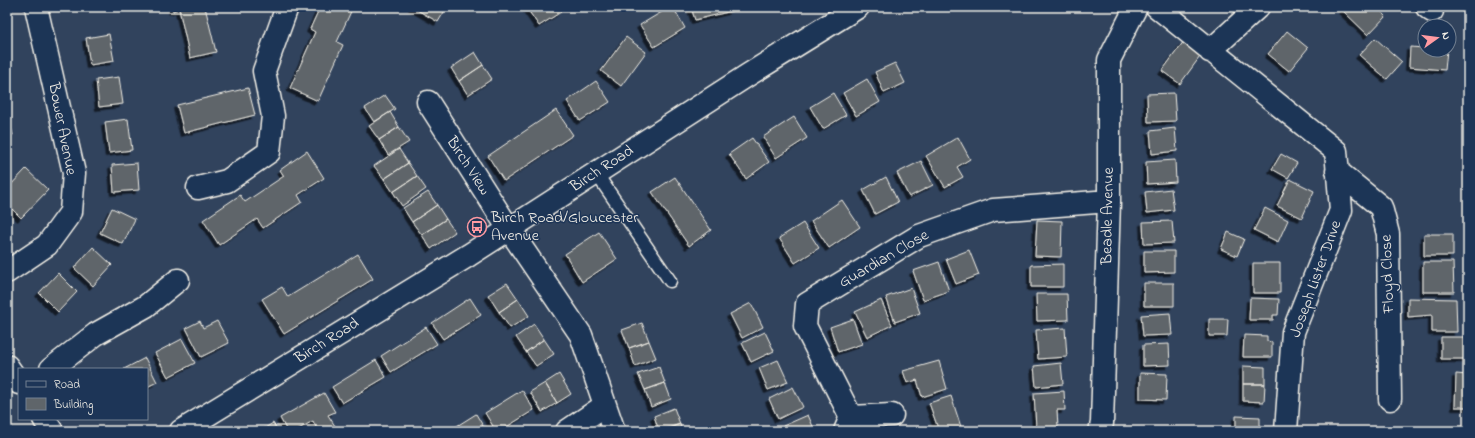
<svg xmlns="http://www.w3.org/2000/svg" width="1475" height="438" font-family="'Indie Flower',sans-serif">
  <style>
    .building { fill: #5f656a; stroke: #f4f1e8; filter: url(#shadow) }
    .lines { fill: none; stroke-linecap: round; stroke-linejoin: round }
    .service-casing { stroke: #f4f1e8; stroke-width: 15 }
    .minor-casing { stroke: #f4f1e8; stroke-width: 25 }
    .tertiary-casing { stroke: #f4f1e8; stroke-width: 25 }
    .service { stroke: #1d3557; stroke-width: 12 }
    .minor { stroke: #1d3557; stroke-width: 22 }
    .tertiary { stroke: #1d3557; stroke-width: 22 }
    .labels { text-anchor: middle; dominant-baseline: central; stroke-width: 3; stroke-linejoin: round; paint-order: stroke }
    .street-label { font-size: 16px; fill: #f4f1e8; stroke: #1d3557 }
    .poi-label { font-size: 16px; fill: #f4f1e8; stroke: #1d3557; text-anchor: start }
  </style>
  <defs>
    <filter id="shadow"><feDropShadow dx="-3.5" dy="3.5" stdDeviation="0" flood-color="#0009"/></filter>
  </defs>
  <rect width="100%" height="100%" fill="#31435d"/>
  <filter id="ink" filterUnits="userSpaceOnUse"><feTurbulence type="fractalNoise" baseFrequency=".025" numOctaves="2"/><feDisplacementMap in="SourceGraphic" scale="8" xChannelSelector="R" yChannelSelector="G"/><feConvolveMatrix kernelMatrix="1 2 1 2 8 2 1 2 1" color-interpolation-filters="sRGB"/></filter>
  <g filter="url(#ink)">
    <path class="building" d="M172 7H205L216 52 190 58 179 9 173 11Z
      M320 7H353L337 42 343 45 318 101 290 88 315 32 310 29Z
      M412 7H447L438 22Z
      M526 7H558L561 12 539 26Z
      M670 7H673L685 28 654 47 640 25Z
      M691 7H731L732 11 695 20Z
      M1345 7H1377L1386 16 1368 35 1342 10Z
      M1287 31 1308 48 1289 71 1268 54Z
      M109 34 114 61 90 65 86 38Z
      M626 37 646 52 621 86 601 71Z
      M1375 38 1402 62 1387 79 1359 55Z
      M1184 41 1202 54 1180 84 1162 71Z
      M1410 47 1425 48V50H1447L1445 70 1409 67Z
      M475 52 483 65 459 81 451 68Z
      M895 63 905 83 884 93 875 72Z
      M483 65 492 79 468 95 459 81Z
      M119 77 123 104 99 107 96 80Z
      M867 79 880 102 856 116 843 93Z
      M596 81 610 102 580 121 567 101Z
      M248 88 255 115 184 133 177 105Z
      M833 93 846 115 823 129 810 107Z
      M1174 93 1176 121 1148 122 1147 94Z
      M385 95 395 109 374 122 365 108Z
      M556 110 573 135 504 181 488 156Z
      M7 111 13 135 7 137Z
      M390 112 399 127 379 140 369 126Z
      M794 117 807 138 776 158 763 137Z
      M128 119 132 150 109 153 105 122Z
      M399 127 409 142 388 155 379 140Z
      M1175 128 1177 151 1152 154 1150 131Z
      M958 137 970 159 957 167 963 177 945 187 926 156Z
      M752 138 769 162 746 179 729 154Z
      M399 149 408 163 384 179 374 166Z
      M307 151 324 178 298 195 302 202 263 228 257 219 219 245 203 220 240 195 245 202 284 176 280 170Z
      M1281 154 1297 163 1288 178 1272 169Z
      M1175 160 1176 182 1147 184 1146 162Z
      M921 161 933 185 909 197 897 173Z
      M137 163 139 190 114 192 112 165Z
      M408 163 417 176 393 192 384 179Z
      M26 169 48 190 21 218 7 204V189Z
      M417 176 426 189 402 206 393 192Z
      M675 177 711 230 689 246 652 192Z
      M886 177 898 202 875 214 863 190Z
      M1290 179 1314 191 1302 218 1277 206Z
      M1171 189 1174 210 1147 213 1145 192Z
      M428 192 437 205 412 222 403 208Z
      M842 200 860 227 829 248 811 221Z
      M437 205 446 219 422 235 412 222Z
      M112 208 135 219 123 244 100 233Z
      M1265 208 1288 220 1278 242 1254 230Z
      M446 219 455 232 431 249 422 235Z
      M1037 220 1062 221 1061 257 1035 256Z
      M1172 221 1174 243 1144 244 1143 222Z
      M803 223 819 248 795 263 779 238Z
      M599 232 617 259 582 282 565 254Z
      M1228 232 1244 239 1237 256 1221 249Z
      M1424 234H1453V256H1424Z
      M93 247 112 265 93 286 74 268Z
      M969 250 979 275 956 284 946 259Z
      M1144 251H1174V272L1144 273Z
      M358 254 373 279 284 334 262 299 282 287 288 297Z
      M939 262 949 291 923 300 913 271Z
      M1423 262H1453L1454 292H1423Z
      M1253 263H1280V293H1253Z
      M1063 264V287H1031V265Z
      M58 273 77 292 58 312 39 293Z
      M507 283 518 299 499 312 488 295Z
      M1144 283H1174V306H1144Z
      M911 288 920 313 895 322 886 297Z
      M1036 294H1067L1068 320 1037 321Z
      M470 298 481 315 443 339 432 323Z
      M1250 298 1279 299 1278 315H1273V320H1249Z
      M1408 298 1456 299 1457 332H1432V315L1408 317Z
      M518 299 529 316 510 328 499 312Z
      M881 300 892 325 867 337 855 312Z
      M751 303 763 327 742 338 730 314Z
      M1170 313 1172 335 1143 336 1141 315Z
      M853 319 862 344 838 352 830 327Z
      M1209 319H1228L1227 336H1209Z
      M200 321 203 328 217 321 229 343 201 357 186 328Z
      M642 323 649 341 629 348 622 330Z
      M534 324 544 339 526 352 516 337Z
      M426 327 437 344 391 372 381 356Z
      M1065 328 1067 357 1038 359 1036 330Z
      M765 332 774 351 751 362 742 343Z
      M1244 335 1267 336V341L1272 342V357H1243Z
      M1441 337H1468V359H1441Z
      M182 339 195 363 168 377 155 353Z
      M544 339 554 354 536 366 526 352Z
      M649 341 656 358 635 366 629 348Z
      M1169 344 1170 365 1143 366V345Z
      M145 358 157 382 147 387V369H124Z
      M376 360 386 377 342 403 332 387Z
      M778 360 788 382 768 390 759 368Z
      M939 361 947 389 922 397 917 380 907 383 903 371Z
      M1061 363 1063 384 1036 387 1034 366Z
      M1243 366 1265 367V384H1243Z
      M659 367 665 383 645 390 638 374Z
      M1140 373 1167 374 1166 400 1140 399Z
      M559 374 571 394 557 403 545 383Z
      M1456 374 1468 375V407H1455Z
      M545 383 557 403 542 412 530 392Z
      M665 383 671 399 651 407 645 390Z
      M1243 384H1265L1264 402 1243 401Z
      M793 387 803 407 778 419 769 399Z
      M522 390 534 410 500 431H496L485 413Z
      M1064 391 1065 410H1057L1058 427 1036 428 1034 393Z
      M324 393 335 412 328 415 335 426 326 431H318L313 421 295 431H287L280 418Z
      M951 396 962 430 939 431 929 403Z
      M674 408 680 424 659 431 654 416Z
      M476 414 486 431H449Z
      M808 415 815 431H785L783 426Z
      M1236 416 1260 417V431H1236Z
      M273 423 278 431H260Z
      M680 424 682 431H662Z"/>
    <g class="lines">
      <g class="service-casing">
        <path id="service" d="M596 173 670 281"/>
      </g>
      <g class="minor-casing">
        <path id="minor" d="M1157 7 1336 151 1341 210 1293 332 1286 431
          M1427 7 1432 11
          M1210 51 1258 7
          M428 102 509 229 581 335 614 431
          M1337 171 1381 207 1388 234 1390 399
          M198 188 227 181 269 152 273 116 264 71 287 7
          M7 272 47 245 71 212 74 173 36 7
          M7 366 19 383
          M51 369 96 334 146 306 178 280
          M851 417 805 326 807 304 919 236 993 210 1109 201
          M44 419 52 431
          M567 431 604 406
          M845 431 851 417 892 415
          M1100 431 1102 423 1109 201V60L1136 7"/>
      </g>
      <g class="tertiary-casing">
        <path id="tertiary" d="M181 431 469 255 748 75 858 7"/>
      </g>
      <use href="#service" class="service"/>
      <use href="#minor" class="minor"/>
      <use href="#tertiary" class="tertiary"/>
    </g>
  </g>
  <defs>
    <g id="bus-ring" transform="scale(1)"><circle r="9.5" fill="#1d3557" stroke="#ff9aa2" stroke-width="1.5"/><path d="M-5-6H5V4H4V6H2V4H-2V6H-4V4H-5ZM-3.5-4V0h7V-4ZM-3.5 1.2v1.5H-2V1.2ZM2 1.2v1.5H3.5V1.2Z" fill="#ff9aa2"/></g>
  </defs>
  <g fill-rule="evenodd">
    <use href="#bus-ring" x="477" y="227"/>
  </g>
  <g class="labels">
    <g class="street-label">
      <text transform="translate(62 129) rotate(79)">Bower Avenue</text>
      <text transform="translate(468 166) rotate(57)">Birch View</text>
      <text transform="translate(602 169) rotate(-33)">Birch Road</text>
      <text transform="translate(1108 216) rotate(-89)">Beadle Avenue</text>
      <text transform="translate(884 259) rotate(-30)">Guardian Close</text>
      <text transform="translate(1388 274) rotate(-92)">Floyd Close</text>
      <text transform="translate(1316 279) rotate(-70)">Joseph Lister Drive</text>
      <text transform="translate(327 341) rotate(-32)">Birch Road</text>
    </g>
    <g class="poi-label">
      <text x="491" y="218">Birch Road/Gloucester<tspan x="491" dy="18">Avenue</tspan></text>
    </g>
  </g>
  <rect width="1475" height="438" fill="none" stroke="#1d3557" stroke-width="24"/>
  <rect x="12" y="12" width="1451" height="414" fill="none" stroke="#f4f1e8" stroke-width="1.5" filter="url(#ink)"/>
  <rect x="18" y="368" width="130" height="52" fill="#1d3557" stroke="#738091"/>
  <rect x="26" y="381" width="20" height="6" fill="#1d3557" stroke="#738091"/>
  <text x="54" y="388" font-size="12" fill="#f4f1e8">Road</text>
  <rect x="26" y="398" width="20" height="12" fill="#5f656a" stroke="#738091"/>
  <text x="54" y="408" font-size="12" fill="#f4f1e8">Building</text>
  <g transform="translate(1437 38) rotate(76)"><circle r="19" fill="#1d3557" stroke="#738091"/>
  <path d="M0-3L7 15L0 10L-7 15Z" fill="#ff9aa2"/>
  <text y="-6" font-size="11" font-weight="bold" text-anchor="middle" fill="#f4f1e8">N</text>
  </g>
</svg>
